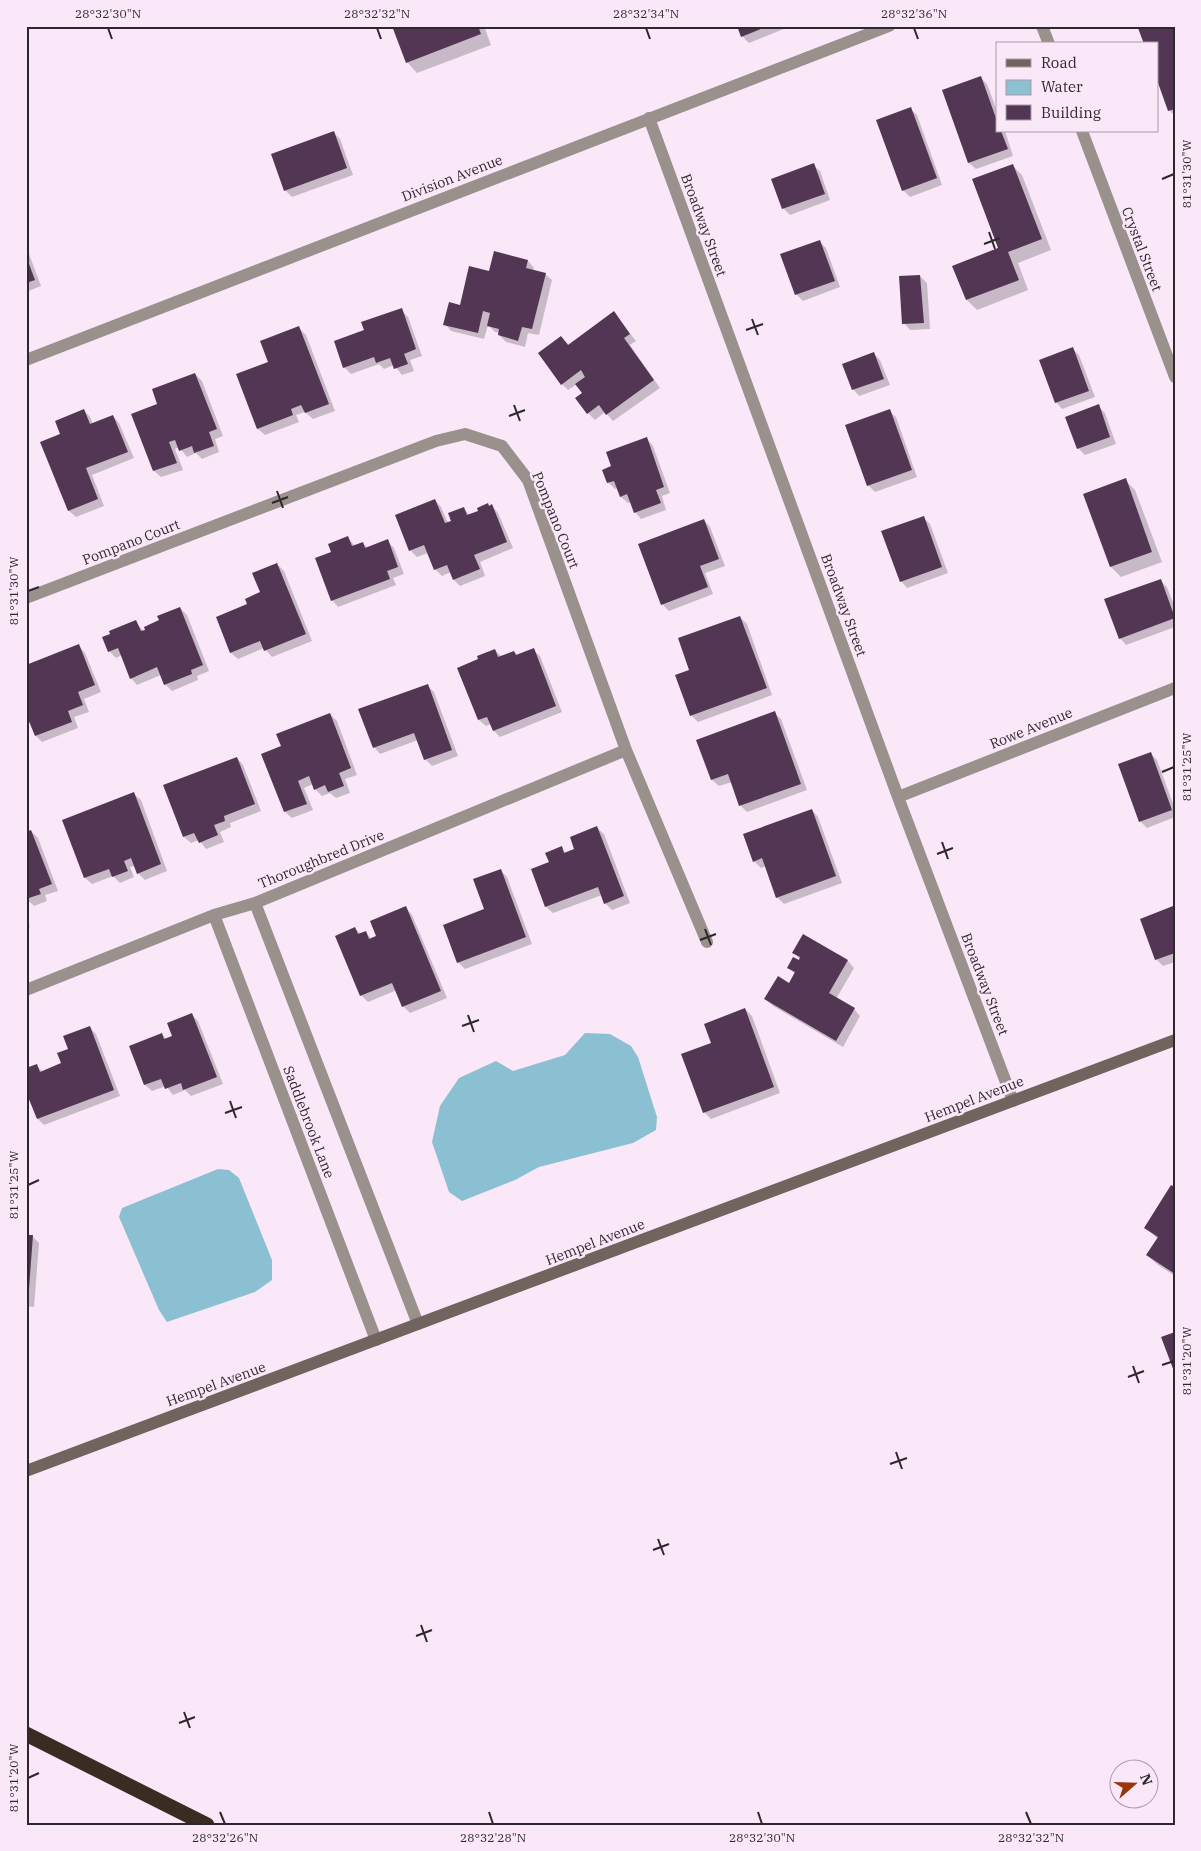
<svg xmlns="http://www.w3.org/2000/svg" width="1201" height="1851" font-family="'IBM Plex Serif',serif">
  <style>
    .water { fill: #8ac0d1 }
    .shadow { fill: #0003 }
    .building { fill: #533653 }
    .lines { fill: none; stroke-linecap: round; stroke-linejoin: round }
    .street { stroke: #9a908c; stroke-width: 12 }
    .secondary { stroke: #71635e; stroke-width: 12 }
    .highway { stroke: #3c2b23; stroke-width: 15 }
    .ticks { fill: none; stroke: #2e272d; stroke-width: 2 }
    .labels { text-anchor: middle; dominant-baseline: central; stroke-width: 5; stroke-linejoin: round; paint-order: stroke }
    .street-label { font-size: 14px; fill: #2e272d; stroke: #fae8f9 }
    .neatline { fill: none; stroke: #2e272d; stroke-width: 2 }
    .ticks-label { font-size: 12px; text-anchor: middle; fill: #2e272d }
  </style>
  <rect width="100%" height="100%" fill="#fae8f9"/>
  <path class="water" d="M585 1033 610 1034 631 1046 638 1057 657 1117 656 1130 633 1143 539 1167 515 1180 462 1201 449 1192 432 1142 440 1106 459 1078 496 1061 513 1071 565 1055Z
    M218 1169 229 1170 239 1178 272 1260V1280L255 1292 167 1322 159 1310 119 1217 122 1208Z"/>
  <path class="shadow" d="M393 26H484L491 45 417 73 407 62Z
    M738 26H791L749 43 742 36Z
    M1175 26V116L1169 110 1157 44Z
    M981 78 987 84 997 111V131H1005L1013 156 976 169 969 163 943 91Z
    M910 109 917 115 942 185 910 197 903 190Z
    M333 132 340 139 353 175 292 197 285 190Z
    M813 165 820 171 830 200 790 215 783 208Z
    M1012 165 1022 175 1051 250 1018 263 1028 290 977 310 967 300 954 266 1000 249Z
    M819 241 826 248 840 287 803 301 796 294Z
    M26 251 29 254 41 286 26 292Z
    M528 261 534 268 533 271 545 274 552 280 539 335 528 333 525 347 506 342 499 335 500 333 495 332 488 325 484 339 451 331 445 324 490 272Z
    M920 276 927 283 930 329 910 330 904 323Z
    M401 310 408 317 422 356 410 360 414 371 402 375 394 365 384 369 379 364 351 374 344 367 366 331Z
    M614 313 636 341 630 345 660 388 613 421 605 412 595 420 588 413 584 393 577 384 568 390 562 384 561 337 569 345Z
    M299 328 306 335 335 411 313 419 305 412 296 415 299 422 265 435 258 429 237 375 270 362Z
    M1073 349 1079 355 1095 397 1062 409 1056 402Z
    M874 354 880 360 890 385 859 396 853 389Z
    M195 374 202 381 223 436 215 439 219 452 202 459 196 453 187 457 179 447 175 449 183 470 161 477 154 471 133 414 159 405Z
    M1098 406 1105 413 1116 444 1085 455 1078 448Z
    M84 410 90 417 93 424 113 416 119 423 134 458 92 475 104 506 76 517 69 511 42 442 61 434Z
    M889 411 896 417 917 477 875 492 868 485Z
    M647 439 653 446 670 493 662 496 666 510 641 519 635 512 631 502 628 503 621 497 618 488 615 489 608 482 613 467Z
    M1125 480 1135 490 1162 562 1121 577 1111 567 1085 495Z
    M435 500 441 507 448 523 452 521 463 508 470 515 492 506 498 513 513 548 480 562 485 576 460 586 454 580 451 572 442 576 435 569 428 553 417 557 410 550 396 516Z
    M923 517 930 524 948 573 907 588 901 581Z
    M704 520 710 527 725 566 705 573 713 594 669 611 662 604Z
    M348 538 355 546 363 543 368 548 387 541 394 548 404 574 393 578 396 585 338 607 332 600V553Z
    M277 564 284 571 312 641 272 657 264 648 238 659 231 653 217 618 249 605 261 593Z
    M1160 580 1167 587 1175 608V627L1126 645 1120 638Z
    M180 608 187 615 209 671 197 676 198 680 172 691 165 684 161 675 137 685 131 678 122 655 116 658 109 651 136 622 144 632Z
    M740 617 747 624 772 695 698 722 691 715V671Z
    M79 646 85 653 101 692 84 699 89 712 74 717 78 728 42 742 36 736Z
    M495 650 502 657 514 652 518 656 533 650 540 656 562 712 500 737 494 731 491 724 486 726 479 720 459 668 480 660Z
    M427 685 434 692 458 756 432 766 425 759 418 740 380 754 374 747Z
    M774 713 781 719 807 790 747 812 740 805 732 782 719 786 712 780 698 740Z
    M330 714 337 721 357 775 345 779 350 793 336 798 330 793 322 796 315 789 313 784 304 788 313 810 292 818 285 812 263 754 283 747Z
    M1150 753 1157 760 1175 809V817L1147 828 1140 821Z
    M237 758 243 765 261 811 230 823 231 827 220 832 224 842 206 849 199 840 191 843 184 837Z
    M134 794 141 800 167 871 145 880 138 873 135 866 130 867 134 877 120 883 113 876 92 884 85 878 64 820Z
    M812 810 818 817 842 883 784 904 777 897 766 866 761 868 754 861Z
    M597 828 604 834 630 903 612 910 605 903 602 895 553 913 546 907 532 869 550 863 561 848 567 854 576 850Z
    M31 831 38 838 58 891 45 895 47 901 34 906 30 902 26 904V833Z
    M500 870 507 877 532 944 465 969 458 962 486 910Z
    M406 908 412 915 447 998 410 1013 403 1006 397 990 368 1002 362 996 337 936 355 928 361 934 366 933 372 939 378 936Z
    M1173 908 1175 910V962L1163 966 1156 959Z
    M26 919 30 927 26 929Z
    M803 935 848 961 854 968 836 999 854 1009 860 1016 843 1047 773 1006 766 999 790 984 795 974 788 967 800 959 793 952Z
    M745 1009 752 1016 780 1093 711 1119 704 1112 713 1044Z
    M192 1015 198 1021 223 1084 191 1096 185 1090 173 1095 166 1086 152 1091 145 1085 131 1047 162 1034 166 1039 173 1036Z
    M90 1028 96 1034 120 1096 44 1125 38 1119 36 1065 43 1072 63 1064 69 1050Z
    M1175 1189V1276L1158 1265 1147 1255 1158 1239 1145 1227Z
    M26 1236H32L39 1243 34 1307 26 1306Z"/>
  <path class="building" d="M392 26H478L481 34 406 63Z
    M737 26H768L741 37Z
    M1143 26H1175V109L1168 111 1157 80V44H1144L1138 28Z
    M981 76 997 121V131H1001L1008 149 968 163 942 90Z
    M911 107 937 178 902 191 876 120Z
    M334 131 347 168 284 191 271 154Z
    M814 163 825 194 782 209 771 179Z
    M1013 164 1042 239 1008 252 1019 280 966 300 952 266 998 248 972 179Z
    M820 240 835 281 795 295 780 254Z
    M494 251 528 260 526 268 546 273 532 329 522 327 518 341 498 335 499 329 487 326 490 313 483 311 478 333 443 325 449 302 460 305 469 266 489 271Z
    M26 256 35 280 26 283Z
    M920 275 924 323 902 324 899 276Z
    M402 308 416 349 404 354 408 364 394 369 390 358 376 363 374 357 343 368 334 341 364 330 361 322Z
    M614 311 630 334 624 338 654 380 606 415 599 405 587 414 575 398 582 393 575 384 585 377 581 370 561 385 538 353 561 336 568 345Z
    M299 326 329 404 305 413 301 405 291 409 293 415 257 429 236 374 268 362 260 341Z
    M1073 347 1089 391 1055 403 1039 360Z
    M874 352 884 379 852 390 842 364Z
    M195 373 217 429 209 432 214 446 194 453 192 446 179 451 175 440 169 442 177 463 153 471 131 414 157 404 152 389Z
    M1099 404 1110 437 1077 449 1065 417Z
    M84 409 90 424 113 415 128 452 86 468 98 499 68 511 40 442 60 434 55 421Z
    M890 409 912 470 867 486 845 425Z
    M647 437 664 487 656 490 661 503 634 513 627 494 620 497 614 481 607 483 602 470 611 466 606 452Z
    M1126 478 1152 552 1110 567 1083 494Z
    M435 499 445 523 451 521 448 513 464 507 467 515 478 511 477 508 488 503 489 506 492 504 507 542 474 555 480 569 453 580 447 565 434 570 424 545 409 551 395 515Z
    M924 516 942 567 900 582 881 531Z
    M704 519 719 559 700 566 708 587 661 605 638 544Z
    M348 536 352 546 363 542 365 548 388 539 398 567 387 571 390 579 331 601 315 558 331 552 328 544Z
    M277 563 306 634 264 651 260 641 230 653 216 617 247 604 245 599 260 592 252 573Z
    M1161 579 1175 618 1119 639 1104 599Z
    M180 607 203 665 191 670 192 674 164 685 157 667 130 679 118 648 108 652 102 637 110 634 109 631 136 620 141 631 145 630 144 627 159 620 157 616Z
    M740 616 767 688 690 716 675 675 689 670 678 638Z
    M79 644 95 685 78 692 83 705 68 711 72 722 35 736 26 714V665Z
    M534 648 556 706 493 731 487 717 478 720 457 668 478 659 477 656 495 649 498 657 514 651 516 655Z
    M428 684 452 750 424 760 414 733 373 748 358 709Z
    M775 711 801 784 739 806 728 774 711 780 696 740Z
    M330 713 351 768 339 773 344 786 328 792 325 785 314 790 309 776 298 781 307 804 284 812 261 754 281 746 276 734Z
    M1151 752 1172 810 1139 822 1118 764Z
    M237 757 255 804 224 816 225 821 214 825 218 835 199 843 194 833 183 837 163 785Z
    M134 792 161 864 137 874 131 858 124 861 128 871 112 877 109 869 84 878 62 820Z
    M812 809 836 876 776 898 762 858 753 862 743 834Z
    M597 826 624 896 604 904 598 887 545 907 531 869 549 862 545 853 562 846 564 853 574 849 570 837Z
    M31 830 52 884 39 889 41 894 26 899V832Z
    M501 869 526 937 457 963 443 925 484 909 473 879Z
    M406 906 441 991 402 1007 392 983 360 996 335 936 355 927 358 934 366 931 369 939 376 936 370 921Z
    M1173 906 1175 911V953L1155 960 1140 919Z
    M803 934 848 960 829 993 855 1008 836 1041 764 999 778 976 789 983 795 972 787 968 793 957 799 960 800 957 792 953Z
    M745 1008 774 1087 703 1113 681 1054 711 1043 704 1024Z
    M192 1013 217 1077 183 1090 181 1083 165 1089 161 1079 144 1085 129 1046 162 1033 164 1039 172 1036 167 1023Z
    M90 1026 114 1090 37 1119 26 1092V1068L37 1064 40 1072 61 1063 57 1053 68 1049 63 1036Z
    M1171 1185 1175 1187V1274L1146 1255 1158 1237 1144 1228Z
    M26 1235H33L28 1302H26Z
    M1175 1332V1374L1161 1337Z"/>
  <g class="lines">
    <path class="street" d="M1042 26 1049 44
      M649 118 898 797 1013 1101
      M1082 131 1175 377
      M26 360 889 26
      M26 598 436 441 465 434 502 446 528 480 626 750 707 942
      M898 797 1175 688
      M255 903 418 1324
      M214 915 376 1340
      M26 990 214 915 255 903 626 750"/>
    <path class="secondary" d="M26 1471 1175 1040"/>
    <path class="highway" d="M26 1734 207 1825"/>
  </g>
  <path class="ticks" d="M108 28 112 39M377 28 381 39M646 28 650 39M914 28 918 39M1162 179 1174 174M989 232 995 249M984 244 1000 238M752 319 758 335M746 330 763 324M514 405 520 421M509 416 525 410M277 491 283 508M272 503 288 497M28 591 39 587M1162 772 1174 767M942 842 948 859M937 854 953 848M705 929 711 945M700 940 716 934M468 1015 474 1032M462 1026 479 1020M230 1101 236 1118M225 1113 242 1107M28 1185 39 1180M1162 1365 1174 1361M1133 1366 1139 1383M1128 1377 1144 1371M896 1452 902 1469M890 1464 907 1458M658 1539 664 1555M653 1550 669 1544M421 1625 427 1642M416 1636 432 1630M184 1712 190 1728M179 1723 195 1717M28 1778 39 1773M220 1812 225 1824M489 1812 493 1824M758 1812 762 1824M1026 1812 1031 1824"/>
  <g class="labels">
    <g class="street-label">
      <text transform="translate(452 178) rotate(-21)">Division Avenue</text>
      <text transform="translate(704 225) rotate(70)">Broadway Street</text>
      <text transform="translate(1142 249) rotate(69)">Crystal Street</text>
      <text transform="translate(556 520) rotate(68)">Pompano Court</text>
      <text transform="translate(131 542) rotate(-21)">Pompano Court</text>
      <text transform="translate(844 605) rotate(70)">Broadway Street</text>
      <text transform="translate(1031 728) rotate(-22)">Rowe Avenue</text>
      <text transform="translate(321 859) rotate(-22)">Thoroughbred Drive</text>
      <text transform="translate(985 984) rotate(69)">Broadway Street</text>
      <text transform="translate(974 1099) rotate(-21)">Hempel Avenue</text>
      <text transform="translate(309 1122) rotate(69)">Saddlebrook Lane</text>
      <text transform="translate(595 1242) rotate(-21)">Hempel Avenue</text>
      <text transform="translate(216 1384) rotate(-20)">Hempel Avenue</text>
    </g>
  </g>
  <rect width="1201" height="1851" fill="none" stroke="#fae8f9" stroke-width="55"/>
  <rect x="996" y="42" width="162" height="90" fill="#fae8f9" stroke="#a89ba7"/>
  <rect x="1006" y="59" width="25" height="8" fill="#71635e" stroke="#a89ba7"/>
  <text x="1041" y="68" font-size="15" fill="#2e272d">Road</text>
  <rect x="1006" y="80" width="25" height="15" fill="#8ac0d1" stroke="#a89ba7"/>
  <text x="1041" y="92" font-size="15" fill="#2e272d">Water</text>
  <rect x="1006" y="105" width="25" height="15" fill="#533653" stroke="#a89ba7"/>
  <text x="1041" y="118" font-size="15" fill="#2e272d">Building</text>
  <g transform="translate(1134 1784) rotate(70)"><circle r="24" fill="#fae8f9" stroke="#a89ba7"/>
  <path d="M0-4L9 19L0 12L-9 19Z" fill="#9a3507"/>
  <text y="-8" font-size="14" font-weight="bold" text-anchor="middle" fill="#2e272d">N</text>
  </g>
  <rect x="28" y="28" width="1146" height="1796" class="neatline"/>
  <g class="ticks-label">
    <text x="108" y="18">28°32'30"N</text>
    <text x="377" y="18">28°32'32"N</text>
    <text x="646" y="18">28°32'34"N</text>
    <text x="914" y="18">28°32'36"N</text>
    <text transform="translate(1187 174) rotate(-90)" y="4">81°31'30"W</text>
    <text transform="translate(14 591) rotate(-90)" y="4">81°31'30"W</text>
    <text transform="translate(1187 767) rotate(-90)" y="4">81°31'25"W</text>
    <text transform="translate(14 1185) rotate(-90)" y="4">81°31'25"W</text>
    <text transform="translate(1187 1361) rotate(-90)" y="4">81°31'20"W</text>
    <text transform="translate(14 1778) rotate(-90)" y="4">81°31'20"W</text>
    <text x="225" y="1842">28°32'26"N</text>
    <text x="493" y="1842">28°32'28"N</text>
    <text x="762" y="1842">28°32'30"N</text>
    <text x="1031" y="1842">28°32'32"N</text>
  </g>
</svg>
